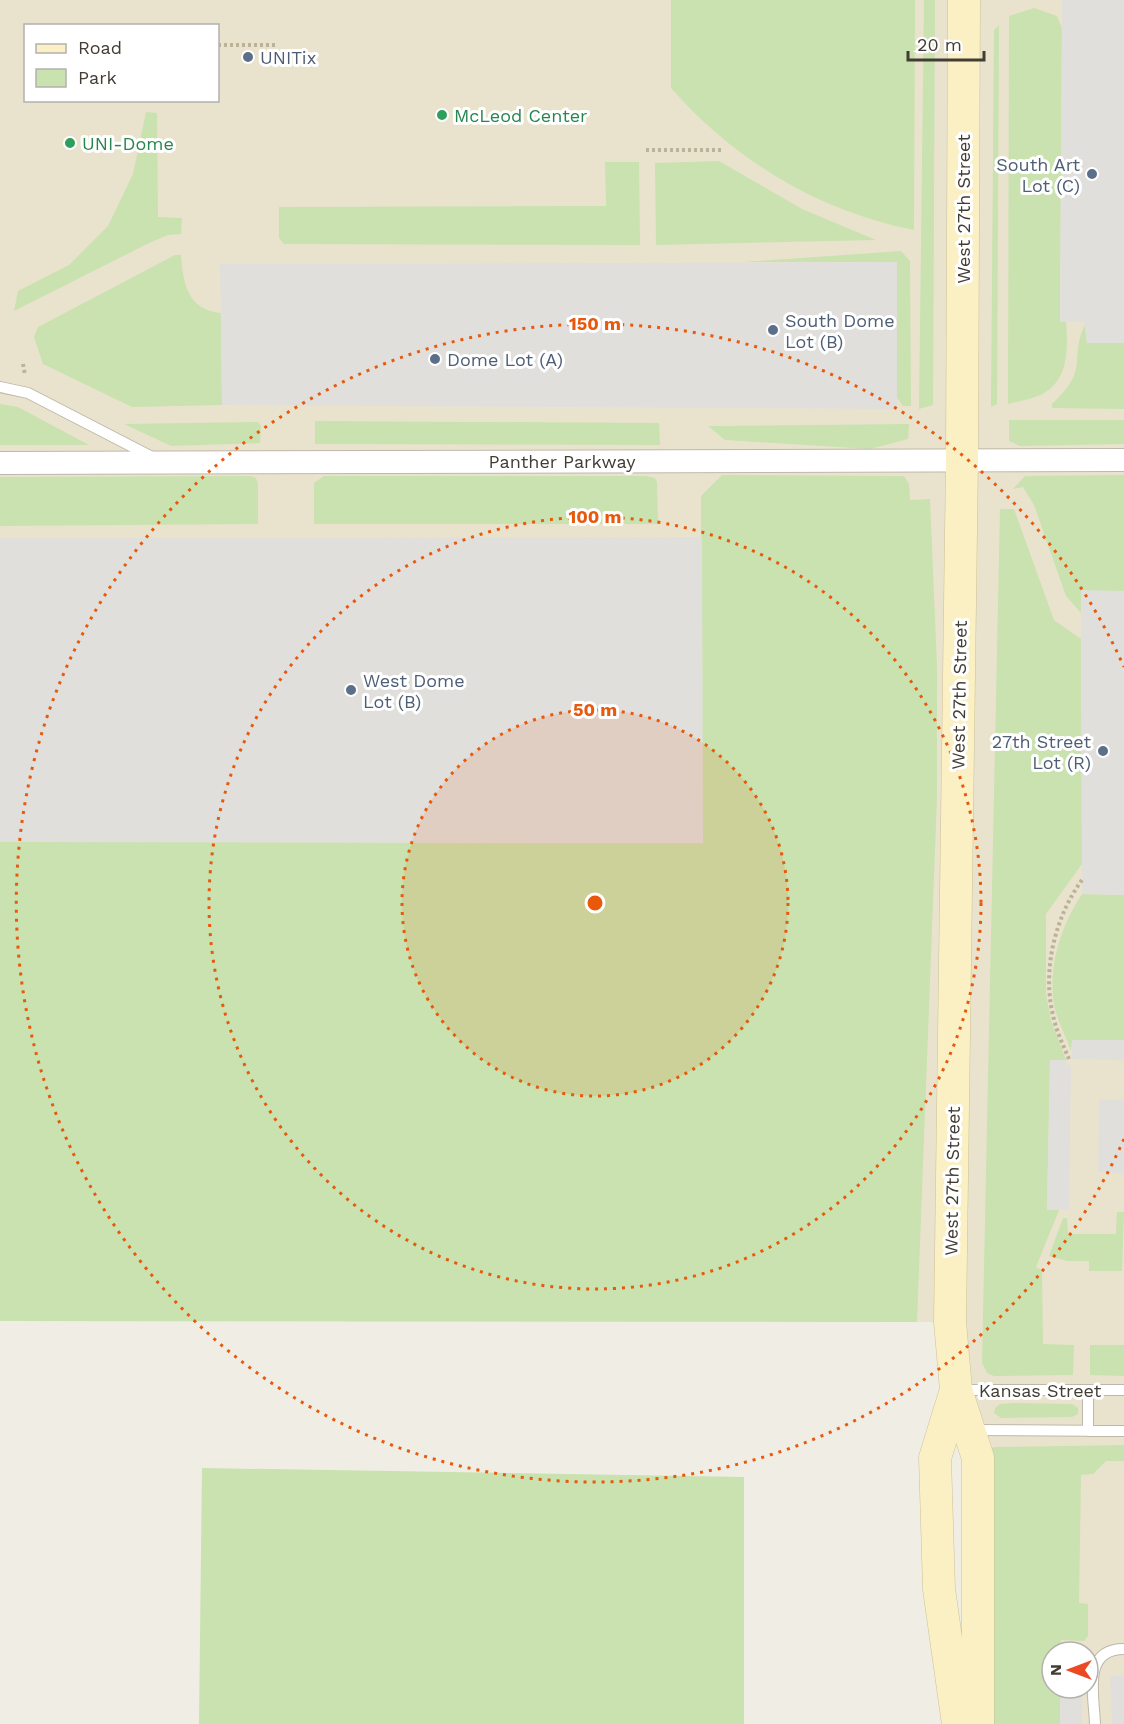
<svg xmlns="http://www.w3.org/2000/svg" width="1124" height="1724" font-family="'Work Sans',sans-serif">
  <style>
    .education { fill: #e9e3ce; fill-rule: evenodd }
    .green { fill: #c9e2af }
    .parking { fill: #e1dfdc }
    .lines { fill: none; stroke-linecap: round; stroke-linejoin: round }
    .service-casing { stroke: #beb8aa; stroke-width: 12 }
    .minor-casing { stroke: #beb8aa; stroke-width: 24 }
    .secondary-casing { stroke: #cec196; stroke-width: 33 }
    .path { stroke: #bcb199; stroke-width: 4; stroke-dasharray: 3 3; stroke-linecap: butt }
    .service { stroke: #fff; stroke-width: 10 }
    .minor { stroke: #fff; stroke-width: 22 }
    .secondary { stroke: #faf0c4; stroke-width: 32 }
    .ring { fill: none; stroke: #e8590c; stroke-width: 3; stroke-dasharray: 3 6 }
    .service-dot { fill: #5c6f8a; stroke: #fff; stroke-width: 2 }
    .leisure-dot { fill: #2e9e5b; stroke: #fff; stroke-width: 2 }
    .labels { text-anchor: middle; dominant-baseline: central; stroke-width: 6; stroke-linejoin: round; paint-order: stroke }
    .service-label { font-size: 18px; fill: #4e5e75; stroke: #fff; text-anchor: start }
    .leisure-label { font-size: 18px; fill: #27864d; stroke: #fff; text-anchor: start }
    .street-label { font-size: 18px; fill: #423d34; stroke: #fff }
    .centre { fill: #e8590c; stroke: #fff; stroke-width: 3 }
    .ring-label { font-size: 18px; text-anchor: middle; font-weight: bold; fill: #e8590c; stroke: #fff; stroke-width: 6; stroke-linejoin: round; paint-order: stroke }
  </style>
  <rect width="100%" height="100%" fill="#f0ede4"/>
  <path class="education" d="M0 0H1124V1724H993L950 1322 0 1321ZM26 26H218V100H26ZM1052 1652H1088V1688H1052Z"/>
  <path class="green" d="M671 0H915L914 230C819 211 735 161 671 88Z
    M924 0H935L933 405 919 409Z
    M1034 8 1057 16 1062 28 1060 321 1066 322C1068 347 1069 379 1044 393 1034 399 1019 401 1008 404L1009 16Z
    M999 25 997 404 991 407 994 30Z
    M146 112 157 113 158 217 182 218 181 234 168 235 147 244 14 311 18 291 69 265 108 226 133 174Z
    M719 161 802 209 876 240 656 245 655 163Z
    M605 162H639L640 245 284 244 279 238V207L606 206Z
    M901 251 910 261 911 406H903L897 398V262H743Z
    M175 255H181C183 282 187 310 221 313L222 405 132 407 43 364 34 337 38 327Z
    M1085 325 1087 343H1124V409L1052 408V404C1091 368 1068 360 1085 325Z
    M0 404 18 407 89 445H0Z
    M1009 420H1124V444L1020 446 1009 441Z
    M315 421 659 423 660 445 315 444Z
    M258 422 261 426 260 443 171 446 124 424Z
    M909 424 908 439 870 449 725 440 708 426Z
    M722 475 904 476 909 484 910 500 930 499 937 666V798L917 1322 0 1321V842L702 843 701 496Z
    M1124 475V591H1081V613L1066 596 1034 505 1023 487 1013 489 1025 476Z
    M251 476 256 478 258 484V524L0 526V477Z
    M324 476H646L655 478 657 482 658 524H314V483Z
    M1000 509H1014L1054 620 1081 639 1082 864 1046 914V994L1051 1020 1066 1060H1050L1047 1209 1059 1210 1036 1267 1042 1270 1043 1344 1074 1345 1073 1375 994 1376 987 1373 982 1363Z
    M1082 894 1124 895V1040H1072L1071 1051C1065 1034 1054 1015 1053 997 1050 959 1062 925 1082 894Z
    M1117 1212H1124L1122 1271H1089V1261H1067L1049 1256 1063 1218H1067L1068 1234H1116Z
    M1090 1345H1124V1376L1090 1375Z
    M1015 1403 1072 1404 1078 1408V1414L1072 1417 1001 1418 994 1413 995 1408 1000 1404Z
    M1124 1445V1461H1106L1093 1474 1081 1475 1079 1603 1088 1604V1636L1084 1641 1061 1640 1060 1652H1052V1688H1060V1724H984L986 1451 994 1447Z
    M202 1468 744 1477V1724H199Z"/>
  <path class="parking" d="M1062 0H1124V343H1087L1084 322H1060Z
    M897 262V409L222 405 220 264Z
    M702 537 703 843 0 842V538Z
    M1081 590 1124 591V895L1082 894Z
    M1072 1040H1124V1060L1072 1059Z
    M1050 1060H1066L1067 1065H1071L1069 1209 1059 1210H1047Z
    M1099 1099 1124 1100V1173L1098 1172Z
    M1124 1675V1724H1112L1110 1676Z
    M1060 1688H1083L1082 1724H1060Z"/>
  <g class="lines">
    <g class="service-casing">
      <path id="service" d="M0 387 28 393 154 458
        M959 1390H1124
        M1088 1390V1431
        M971 1430 1124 1431
        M1095 1724C1094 1694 1082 1649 1124 1649"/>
    </g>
    <g class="minor-casing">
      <path id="minor" d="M0 463 1124 460"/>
    </g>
    <g class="secondary-casing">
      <path id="secondary" d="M964 0 962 460 950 1322 956 1390 978 1458V1724
        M956 1390 935 1458 939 1589 958 1724"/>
    </g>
    <path class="path" d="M218 45H278
      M646 150H722
      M23 364 25 375
      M1069 1059C1063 1045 1056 1030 1053 1015 1042 970 1055 917 1082 880"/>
    <use href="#service" class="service"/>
    <use href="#minor" class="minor"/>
    <use href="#secondary" class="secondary"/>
  </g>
  <circle cx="595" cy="903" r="193" fill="#e8590c" fill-opacity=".12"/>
  <g class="ring">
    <circle cx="595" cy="903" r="193"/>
    <circle cx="595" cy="903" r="386"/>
    <path d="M1124 1139A579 579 0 1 1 1124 667"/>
  </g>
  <g class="service-dot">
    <circle cx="248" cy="57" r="6"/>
    <circle cx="1092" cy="174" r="6"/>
    <circle cx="773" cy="330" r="6"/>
    <circle cx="435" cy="359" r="6"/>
    <circle cx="351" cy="690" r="6"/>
    <circle cx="1103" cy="751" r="6"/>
  </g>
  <g class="leisure-dot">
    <circle cx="442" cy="115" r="6"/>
    <circle cx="70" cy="143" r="6"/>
  </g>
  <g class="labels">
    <g class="service-label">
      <text x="260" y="57">UNITix</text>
      <text x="1080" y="164" text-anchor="end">South Art<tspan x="1080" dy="21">Lot (C)</tspan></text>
      <text x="785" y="320">South Dome<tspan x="785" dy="21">Lot (B)</tspan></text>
      <text x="447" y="359">Dome Lot (A)</text>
      <text x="363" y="680">West Dome<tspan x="363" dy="21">Lot (B)</tspan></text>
      <text x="1091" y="741" text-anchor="end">27th Street<tspan x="1091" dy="21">Lot (R)</tspan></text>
    </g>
    <g class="leisure-label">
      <text x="454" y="115">McLeod Center</text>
      <text x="82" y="143">UNI-Dome</text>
    </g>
    <g class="street-label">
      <text transform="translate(963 209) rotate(-90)">West 27th Street</text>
      <text x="562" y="461">Panther Parkway</text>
      <text transform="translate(959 695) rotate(-89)">West 27th Street</text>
      <text transform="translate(952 1181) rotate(-89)">West 27th Street</text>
      <text x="1040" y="1390">Kansas Street</text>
    </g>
  </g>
  <circle cx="595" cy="903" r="9" class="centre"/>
  <g class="ring-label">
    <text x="595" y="330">150 m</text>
    <text x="595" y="523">100 m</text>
    <text x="595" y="716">50 m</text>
  </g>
  <rect x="24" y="24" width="195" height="78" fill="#ffffff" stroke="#b3b1ae" stroke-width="1.5"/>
  <rect x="36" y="44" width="30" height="9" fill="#faf0c4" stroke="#b3b1ae" stroke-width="1.5"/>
  <text x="78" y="54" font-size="18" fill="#423d34">Road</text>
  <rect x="36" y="69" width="30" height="18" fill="#c9e2af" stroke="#b3b1ae" stroke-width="1.5"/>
  <text x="78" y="84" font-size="18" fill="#423d34">Park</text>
  <g transform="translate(1070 1670) rotate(270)"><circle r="28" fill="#ffffff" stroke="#b3b1ae" stroke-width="1.5"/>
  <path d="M0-4.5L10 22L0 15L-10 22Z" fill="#ea4921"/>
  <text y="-9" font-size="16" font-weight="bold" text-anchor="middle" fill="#423d34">N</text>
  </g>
  <path d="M908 51v9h76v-9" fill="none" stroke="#423d34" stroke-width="3"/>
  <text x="917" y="51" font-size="18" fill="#423d34" stroke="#ffffff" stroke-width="4.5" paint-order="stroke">20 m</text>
</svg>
